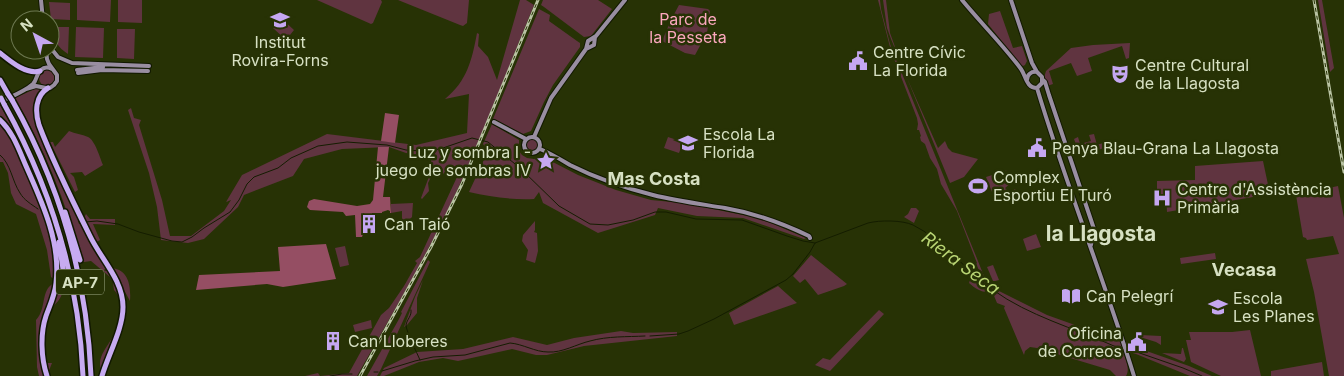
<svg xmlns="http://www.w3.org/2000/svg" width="1344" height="376" font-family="Inter,sans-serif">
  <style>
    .green { fill: #603440 }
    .forest { fill: #954e63 }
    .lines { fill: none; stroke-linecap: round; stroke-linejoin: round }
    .stream { stroke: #141d00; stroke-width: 1 }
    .major-casing { stroke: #111800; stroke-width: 6 }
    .highway-casing { stroke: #111800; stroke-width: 8 }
    .major { stroke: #998ea1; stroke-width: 4 }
    .highway { stroke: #c7abf1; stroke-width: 5 }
    .rail-casing { stroke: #b9c3a3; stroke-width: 3 }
    .rail { stroke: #273205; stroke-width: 1; stroke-dasharray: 4; stroke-linecap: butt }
    .highway-bridge-casing { stroke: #111800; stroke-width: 8; stroke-linecap: butt }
    .highway-bridge { stroke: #c7abf1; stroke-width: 5 }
    .labels { text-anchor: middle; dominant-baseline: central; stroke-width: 5; stroke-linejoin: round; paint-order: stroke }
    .shield { fill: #273205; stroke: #a2ac8a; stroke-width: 1 }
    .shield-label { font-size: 15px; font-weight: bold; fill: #d7e1c3 }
    .park-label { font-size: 16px; fill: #fba7bd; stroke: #273205 }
    .poi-label { font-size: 16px; fill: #d7e1c3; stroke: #273205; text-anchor: start }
    .neighbourhood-label { font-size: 18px; font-weight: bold; fill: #d7e1c3; stroke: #273205 }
    .water-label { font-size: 18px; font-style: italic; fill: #b9d574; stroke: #273205 }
    .district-label { font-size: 21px; font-weight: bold; fill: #d7e1c3; stroke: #273205 }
  </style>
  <rect width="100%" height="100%" fill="#273205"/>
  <path class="green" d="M77 0H111L110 22 77 20Z
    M118 0H142V23L118 22Z
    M317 0H381L382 2 373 23 371 24Z
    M398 0H469L467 23 463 26 460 25Z
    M520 0H526L534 5C508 68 484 133 455 195 426 257 391 316 357 376H305L318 373 320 376 349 373 381 315 389 308 404 286 417 263 415 261 420 257 457 177 434 171 428 183 429 191 422 199 421 198 430 174 428 172 431 164V157L406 153 389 147 342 149 304 159 293 176 244 195 238 207 204 239 188 243 161 240 157 207 149 173 128 110 131 108 134 118 141 120 139 125 162 200 170 236H191L224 211 231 200 226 202 242 175 327 134 416 145 467 133 469 94 445 99C467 81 472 60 477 33L479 34 478 46 488 57 497 80Z
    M543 0H598L612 9 591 36 584 37 544 7 541 5Z
    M878 0H880L881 9 890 44 984 276 981 274 976 264 977 263 957 211 941 184 937 169 930 158 925 144 921 141 920 137 921 136 919 130H917L918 124 917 118 891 51Z
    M883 0H886L890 33 903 69 938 148 945 141 948 148 952 152 978 159 964 177 950 183 891 39 887 28Z
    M1318 0H1322L1334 68 1330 72Z
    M49 2 70 3V20L51 19Z
    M679 5 708 9 710 11 707 33 695 55 685 53 662 41 671 20Z
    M539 9 550 15 549 21 577 41 580 43V47L553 85 544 102 531 131 523 134 493 119Z
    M1000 11 1013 48 1022 46 1027 61 1025 65 1023 66 1020 64 988 24 989 14Z
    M282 19 294 30 286 40 273 28Z
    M52 27H69L68 54C57 47 54 40 52 27Z
    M76 27 104 28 103 58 75 57Z
    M117 29H135L134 59 117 58Z
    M1130 43 1129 58 1126 59 1122 46 1088 58 1092 71 1077 76 1071 63 1049 71 1053 84 1047 86 1044 78 1046 71 1071 48 1093 45Z
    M39 78a8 8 0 1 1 16 0a8 8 0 1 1-16 0Z
    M37 88 42 90 35 114 81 220 78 221 79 224H83L107 267 104 270 105 271 109 270 112 274 121 297V318L101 370C97 357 106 349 112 338 118 325 126 302 114 290L113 282 110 277 91 261 84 262 82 261C67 205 45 149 15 98Z
    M0 105C20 141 39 179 51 219 56 238 60 259 63 279L58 280 55 245 31 175 0 118Z
    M0 123 7 132 15 147 42 212 52 245 55 280 51 277 47 250 36 214 16 204 11 193 8 173 3 162H0Z
    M492 124 519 140V151L522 155 527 158 534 159 538 157 545 158 578 175 616 190 651 200 683 203 753 217 771 223 806 238 804 239 743 218 697 216 658 208 655 215 598 233 543 203 539 192 534 199C512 200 491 197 469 192L488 151 483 144Z
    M69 131C75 134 82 134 88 137 95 140 100 158 103 165L85 176 82 172 70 173 74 177 78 190 75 192 50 142H53L55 147Z
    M1094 134 1097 145 1103 143 1104 148 1080 156 1074 139 1078 137 1080 144 1091 141 1089 135Z
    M668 137 683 142 679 153 664 148Z
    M526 145a6 6 0 1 1 12 0a6 6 0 1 1-12 0Z
    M1263 161 1270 194 1167 212 1166 194H1157V181L1195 180V166Z
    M1008 170 996 175 999 180 1010 176 1012 180 1010 182 1011 183 1005 188 1010 193 1015 189 1017 193 1003 198 1002 195 994 197 986 177Z
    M1338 186 1344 218V376H1329L1314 292 1306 259 1339 254 1333 236 1307 240 1306 238 1303 237 1296 195Z
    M413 203 412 217 408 221H402V211L391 213V204Z
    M911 208H916L919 211 914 223 904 217 908 214Z
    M86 214 90 219H115V225L93 224 100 240 95 243 84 218Z
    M535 221V230L534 232 537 233 538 251 535 263 526 260 528 250 522 241 523 235Z
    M1036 234 1041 247 1027 251 1023 239Z
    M345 246 349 265 340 267 335 248Z
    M1215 253 1216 259 1181 264 1180 258Z
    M811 255 847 284 844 286 818 295 805 279 800 283 793 276Z
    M428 260 430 262 381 369 377 376H367L399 319 402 313 401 312Z
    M993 265 999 280 995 281H993L987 267Z
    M112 268C129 270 131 287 130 301Z
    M977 275 987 285 1047 315 1114 339 1112 336 1120 339 1121 342 1189 366 1212 376H1190L1136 354 1123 350C1124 358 1131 368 1126 376H1116L1110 370 1037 348 1030 347 1025 351 1024 355 1004 308 1005 306 997 303 992 291C983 294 976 289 969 283L971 277Z
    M423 280 417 298V313L407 325 404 327 415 297Z
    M63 282C64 302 55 300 49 314 43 330 45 347 46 363H52L48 373C44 358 42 341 45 325 47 311 53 297 58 283Z
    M54 283 41 325 45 376H39L37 367 36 320C47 309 40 290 54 283Z
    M778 286 797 303 734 325 729 313Z
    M879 310 884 314 830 371 815 365 823 358 830 360Z
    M371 320 372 328 355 332 353 325Z
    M1250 330 1261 376H1221L1191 362 1186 340H1191L1189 332H1232Z
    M621 331 633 333 677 332V336L584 346 547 355H536L512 349 458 361 443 358 419 362 384 376H380L384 368 417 352 463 349 513 337 547 345 574 338Z
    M1140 335 1161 336V345L1156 342 1140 337Z
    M1182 348H1183L1186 359 1184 362 1162 353 1181 354Z
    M1322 362 1324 376H1271V371Z"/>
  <path class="forest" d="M385 113 399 115 395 143 381 141Z
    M378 147H389L383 197H390L391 213H390V211L388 210 382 212V213H372V216H365V214L363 213V216H365L366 234H363L362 237H356L355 215 346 216 343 212 310 210 307 207 309 201 314 199 357 206 370 204 373 200Z
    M326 244 336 279 283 287 267 284 196 290 199 275 280 271 278 247Z"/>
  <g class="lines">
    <path class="stream" d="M0 155C11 164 12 181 20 193 24 200 31 204 38 209
      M85 222 97 221 118 224 139 232 172 241 182 242 192 237 204 228 230 212 239 200 247 184 254 177 278 168 291 158 318 146 347 142 387 145 406 150 421 151 440 149 472 138 488 142 520 168 559 206 590 224 608 225 633 220 655 212H666L696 219 742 220 787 236 803 241 815 243
      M411 310C412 316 407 319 406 325 406 331 417 353 420 360
      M650 336 679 334 688 331 714 319 786 280 793 274 810 252 815 243 868 223C880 220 902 220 913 225 942 239 966 271 993 290 1029 316 1074 328 1114 346L1124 348
      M1128 349 1183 368 1202 376
      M382 371 415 361 433 357 465 355 510 343C523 344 535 352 548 352 562 353 577 344 590 341 608 336 627 337 645 336
      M374 372H378
      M330 376 342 374H352"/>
    <g class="major-casing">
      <path id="major" d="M41 0 43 20
        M962 0C981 23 1003 45 1021 69 1026 76 1026 88 1037 88
        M1011 0 1032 63 1037 72 1042 77V83L1037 88
        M50 47 58 57 72 63 149 66
        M586 49 588 41 596 36 625 0
        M77 70 103 67
        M78 73 102 70 148 71
        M1027 80C1027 75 1031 71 1037 72
        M1043 80 1045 82 1049 95 1094 229V236L1092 239 1091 245
        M1037 88C1066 185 1104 279 1134 376
        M26 89 36 86 46 88H50L54 85 57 81V75L49 64 47 59 46 50
        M0 102C10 97 24 92 33 84 37 80 36 74 41 70 44 67 48 67 52 69
        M494 122 526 139
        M524 145a8 8 0 1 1 16 0a8 8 0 1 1-16 0Z
        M534 137 551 98 586 49 594 45 595 37
        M540 149C550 153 560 159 570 165 596 178 625 188 653 195 677 201 701 204 725 208 754 213 782 223 809 236L810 238"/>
    </g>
    <g class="highway-casing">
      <path id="highway" d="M0 53C10 61 26 75 40 71
        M0 80 8 94
        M48 88C35 96 35 112 39 125 53 162 72 200 90 236 101 259 123 280 123 307 123 329 108 355 102 376
        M12 100C60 185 87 279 91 376
        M4 104C51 188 79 280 83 376
        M0 120C13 132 19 150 26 166 42 202 61 242 56 283 55 295 50 305 46 316 40 334 41 358 47 376
        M65 212 80 260
        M59 242 64 276"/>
    </g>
    <use href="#major" class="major"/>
    <use href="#highway" class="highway"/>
    <g class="rail-casing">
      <path id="rail" d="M1314 0 1344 172
        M360 376 431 247 462 184 538 0"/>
    </g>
    <use href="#rail" class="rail"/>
    <g class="highway-bridge-casing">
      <path id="highway-bridge" d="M8 94 12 100
        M1 98 4 104"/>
    </g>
    <use href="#highway-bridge" class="highway-bridge"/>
  </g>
  <defs>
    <g id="school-bare" transform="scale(1.5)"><path d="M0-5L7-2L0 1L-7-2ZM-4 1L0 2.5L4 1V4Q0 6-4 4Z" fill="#c5a7f1" stroke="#273205" stroke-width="2.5" paint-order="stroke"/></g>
    <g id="civic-bare" transform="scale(1.5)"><path d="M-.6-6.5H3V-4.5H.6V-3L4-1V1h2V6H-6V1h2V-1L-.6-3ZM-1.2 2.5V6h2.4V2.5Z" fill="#c5a7f1" stroke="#273205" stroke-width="2.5" paint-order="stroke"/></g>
    <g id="theatre-bare" transform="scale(1.5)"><path d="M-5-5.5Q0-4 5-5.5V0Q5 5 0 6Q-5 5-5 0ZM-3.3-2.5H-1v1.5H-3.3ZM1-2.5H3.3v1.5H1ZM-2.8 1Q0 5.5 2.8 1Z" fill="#c5a7f1" stroke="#273205" stroke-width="2.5" paint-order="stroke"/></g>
    <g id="sight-bare" transform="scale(1.5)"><path d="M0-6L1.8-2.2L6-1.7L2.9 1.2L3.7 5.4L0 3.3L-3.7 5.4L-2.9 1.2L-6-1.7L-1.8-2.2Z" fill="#c5a7f1" stroke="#273205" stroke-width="2.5" paint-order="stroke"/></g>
    <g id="stadium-bare" transform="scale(1.5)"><path d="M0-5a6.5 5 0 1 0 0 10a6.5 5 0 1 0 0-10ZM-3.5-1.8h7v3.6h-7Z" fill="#c5a7f1" stroke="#273205" stroke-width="2.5" paint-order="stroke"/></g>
    <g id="hospital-bare" transform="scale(1.5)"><path d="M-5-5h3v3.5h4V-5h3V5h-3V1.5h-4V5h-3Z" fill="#c5a7f1" stroke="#273205" stroke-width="2.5" paint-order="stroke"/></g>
    <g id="building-bare" transform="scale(1.5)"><path d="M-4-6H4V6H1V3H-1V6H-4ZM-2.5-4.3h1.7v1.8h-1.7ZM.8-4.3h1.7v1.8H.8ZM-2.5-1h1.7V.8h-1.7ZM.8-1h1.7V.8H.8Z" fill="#c5a7f1" stroke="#273205" stroke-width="2.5" paint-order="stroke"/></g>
    <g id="library-bare" transform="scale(1.5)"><path d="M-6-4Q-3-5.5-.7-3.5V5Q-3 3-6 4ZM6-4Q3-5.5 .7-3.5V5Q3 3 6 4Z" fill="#c5a7f1" stroke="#273205" stroke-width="2.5" paint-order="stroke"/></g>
  </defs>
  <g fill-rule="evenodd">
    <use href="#school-bare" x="280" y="20"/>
    <use href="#civic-bare" x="858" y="61"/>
    <use href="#theatre-bare" x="1120" y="74"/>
    <use href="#school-bare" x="688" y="143"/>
    <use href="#civic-bare" x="1037" y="148"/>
    <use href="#sight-bare" x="546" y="161"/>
    <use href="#stadium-bare" x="978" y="186"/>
    <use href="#hospital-bare" x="1162" y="198"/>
    <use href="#building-bare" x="369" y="224"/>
    <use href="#library-bare" x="1071" y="296"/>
    <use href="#school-bare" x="1218" y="307"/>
    <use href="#building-bare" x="333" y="341"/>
    <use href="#civic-bare" x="1137" y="342"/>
  </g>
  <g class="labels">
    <rect class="shield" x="56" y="269.5" width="48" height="25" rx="4"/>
    <g class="shield-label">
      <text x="80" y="282">AP-7</text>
    </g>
    <g class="park-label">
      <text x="688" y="19">Parc de<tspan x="688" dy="18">la Pesseta</tspan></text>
    </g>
    <g class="poi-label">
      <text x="280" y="42" text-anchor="middle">Institut<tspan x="280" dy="18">Rovira-Forns</tspan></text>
      <text x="873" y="52">Centre Cívic<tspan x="873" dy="18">La Florida</tspan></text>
      <text x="1135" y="65">Centre Cultural<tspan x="1135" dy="18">de la Llagosta</tspan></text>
      <text x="703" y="134">Escola La<tspan x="703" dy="18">Florida</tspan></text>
      <text x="1052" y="148">Penya Blau-Grana La Llagosta</text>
      <text x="531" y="152" text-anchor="end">Luz y sombra I -<tspan x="531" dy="18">juego de sombras IV</tspan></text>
      <text x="993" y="177">Complex<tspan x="993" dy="18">Esportiu El Turó</tspan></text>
      <text x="1177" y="189">Centre d'Assistència<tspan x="1177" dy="18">Primària</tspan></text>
      <text x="384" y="224">Can Taió</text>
      <text x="1086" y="296">Can Pelegrí</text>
      <text x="1233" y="298">Escola<tspan x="1233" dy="18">Les Planes</tspan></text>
      <text x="1122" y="333" text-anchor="end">Oficina<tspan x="1122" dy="18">de Correos</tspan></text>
      <text x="348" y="341">Can Lloberes</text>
    </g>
    <g class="neighbourhood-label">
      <text x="654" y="178">Mas Costa</text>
      <text x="1244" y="269">Vecasa</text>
    </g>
    <g class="water-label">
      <text transform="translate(961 263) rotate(37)">Riera Seca</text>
    </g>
    <g class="district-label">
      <text x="1101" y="233">la Llagosta</text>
    </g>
  </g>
  <g transform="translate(35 35) rotate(320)"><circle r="24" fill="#273205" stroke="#6d7851"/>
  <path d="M0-4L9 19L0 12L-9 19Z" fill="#c5a7f1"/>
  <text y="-8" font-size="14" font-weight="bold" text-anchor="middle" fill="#d7e1c3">N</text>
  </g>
</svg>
